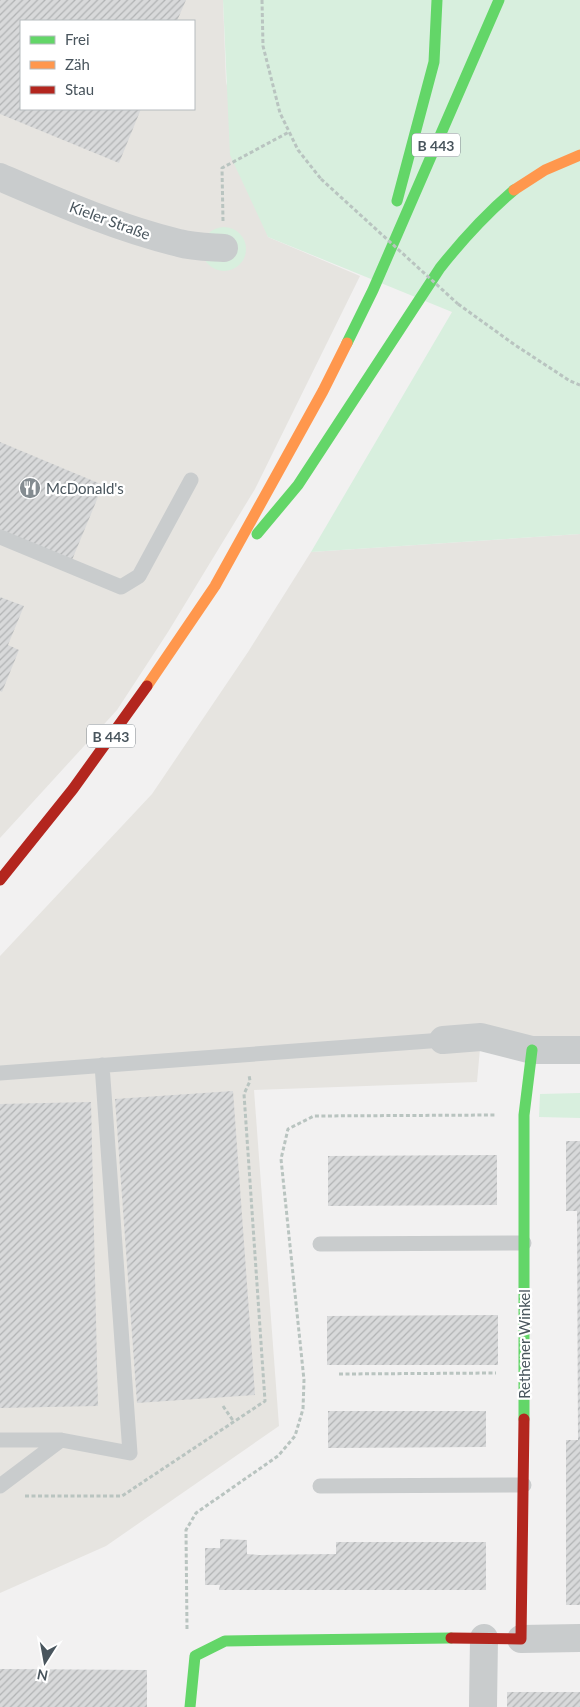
<svg xmlns="http://www.w3.org/2000/svg" width="580" height="1707" font-family="Lato,sans-serif">
  <style>
    .commercial { fill: #e6e4e0; fill-rule: evenodd }
    .green { fill: #d8efde }
    .building { fill: url(#building-hatch) }
    .lines { fill: none; stroke-linecap: round; stroke-linejoin: round }
    .path { stroke: #b9c4c0; stroke-width: 3; stroke-dasharray: 4 2.5; stroke-linecap: butt }
    .lane { stroke: #c9cccd; stroke-width: 15 }
    .street { stroke: #c9cccd; stroke-width: 28 }
    .fast { stroke: #63d668; stroke-width: 11 }
    .slow { stroke: #ff974d; stroke-width: 11 }
    .jam { stroke: #b3261e; stroke-width: 11 }
    .path-bridge { stroke: #b9c4c0; stroke-width: 3; stroke-dasharray: 4 2.5; stroke-linecap: butt }
    .labels { text-anchor: middle; dominant-baseline: central; stroke-width: 4.5; stroke-linejoin: round; paint-order: stroke }
    .shield { fill: #fff; stroke: #80888e; stroke-width: 1 }
    .shield-label { font-size: 14px; font-weight: bold; fill: #49555d }
    .street-label { font-size: 15px; fill: #49555d; stroke: #fff }
    .poi-label { font-size: 15px; fill: #49555d; stroke: #fff; text-anchor: start }
  </style>
  <defs>
    <pattern id="building-hatch" width="6" height="6" patternUnits="userSpaceOnUse" patternTransform="scale(1.25)"><rect width="6" height="6" fill="#d8d9da"/><path d="M-1 1l2-2M0 6l6-6M5 7l2-2" fill="none" stroke="#b1b3b4"/></pattern>
  </defs>
  <rect width="100%" height="100%" fill="#f2f1f1"/>
  <path class="commercial" d="M0 0H223L226 82 268 237 360 276 255 489 168 632 117 710 0 838ZM21 21H194V109H21Z
    M580 534V1050L481 1037 477 1082 254 1090 279 1426 106 1546 0 1593V956L152 794 248 652 311 552Z"/>
  <path class="green" d="M223 0H580V534L311 552 452 312 268 237 230 155Z
    M202 249a22 22 0 1 1 44 0a22 22 0 1 1-44 0Z
    M580 1093V1118L539 1117 540 1094Z"/>
  <path class="building" d="M0 0H186L177 21H21V109H141L119 163 0 114Z
    M0 442 103 485 72 560 0 530Z
    M0 597 24 606 8 645 19 650 2 692 0 691Z
    M233 1091 255 1395 137 1403 115 1099Z
    M91 1102 98 1406 0 1408V1104Z
    M566 1141H580V1605H566V1440H578L577 1211H566Z
    M497 1155V1205L328 1206V1156Z
    M498 1315V1365H327V1316Z
    M328 1411H486V1447L328 1448Z
    M220 1539 247 1540V1554L259 1555 336 1554V1542H486V1590H219L220 1585H205V1548H220Z
    M0 1669 147 1670V1707H0Z
    M507 1692H580V1707H507Z"/>
  <g class="lines">
    <path class="path" d="M262 0 263 46 280 113 298 150 321 179
      M223 221 222 168 289 132
      M458 304 515 345 570 381 580 385
      M339 1374 496 1373
      M223 1406 234 1422
      M25 1496H122L265 1401 244 1094 250 1081 249 1075
      M187 1629 186 1530 196 1513 278 1456 295 1436 303 1409 304 1380 281 1159 288 1129 314 1116 496 1115"/>
    <path class="lane" d="M0 537 121 587 139 576 191 480
      M0 1073 443 1040
      M320 1244 524 1243
      M0 1440H61L130 1453 102 1065
      M0 1486 61 1440
      M320 1486 524 1485"/>
    <path class="street" d="M0 177C58 202 117 228 179 243 193 247 209 247 224 248
      M443 1040 481 1037 532 1050H580
      M521 1639 580 1638
      M483 1707 484 1638"/>
    <path class="fast" d="M397 201 434 62 437 0
      M347 343 373 290 499 0
      M257 534 298 485 440 268C463 239 486 214 514 190
      M524 1419V1115L532 1050
      M190 1707 195 1656 225 1641 451 1638"/>
    <path class="slow" d="M514 190 545 170 580 155
      M147 686 215 586 323 391 347 343"/>
    <path class="jam" d="M0 880 73 789 147 686
      M451 1638 521 1639 524 1419"/>
    <path class="path-bridge" d="M321 179 458 304"/>
  </g>
  <defs>
    <g id="restaurant-disc" transform="scale(1.125)"><circle r="9.5" fill="#848c91" stroke="#fff"/><path d="M-5-6h1v4h1v-4h1v4h1v-4h1v5L-1.5 .5V6h-2V.5L-5-1ZM5-6V6H3V1.5H1.5Q1.5-4 5-6Z" fill="#fff"/></g>
  </defs>
  <g fill-rule="evenodd">
    <use href="#restaurant-disc" x="30" y="488"/>
  </g>
  <g class="labels">
    <g class="shield">
      <rect x="412" y="133.5" width="48" height="23" rx="4"/>
      <rect x="87" y="724.5" width="48" height="23" rx="4"/>
    </g>
    <g class="shield-label">
      <text x="436" y="145">B 443</text>
      <text x="111" y="736">B 443</text>
    </g>
    <g class="street-label">
      <text transform="translate(110 220) rotate(20)">Kieler Straße</text>
      <text transform="translate(524 1344) rotate(-90)">Rethener Winkel</text>
    </g>
    <g class="poi-label">
      <text x="46" y="488">McDonald's</text>
    </g>
  </g>
  <rect x="20" y="20" width="175" height="90" fill="#ffffff" stroke="#b6bbbe"/>
  <rect x="30" y="36" width="25" height="8" fill="#63d668" stroke="#b6bbbe"/>
  <text x="65" y="45" font-size="15" fill="#49555d">Frei</text>
  <rect x="30" y="61" width="25" height="8" fill="#ff974d" stroke="#b6bbbe"/>
  <text x="65" y="70" font-size="15" fill="#49555d">Zäh</text>
  <rect x="30" y="86" width="25" height="8" fill="#b3261e" stroke="#b6bbbe"/>
  <text x="65" y="95" font-size="15" fill="#49555d">Stau</text>
  <g transform="translate(45 1662) rotate(191)" stroke="#ffffff" stroke-width="4" paint-order="stroke">
  <path d="M0-4L9 19L0 12L-9 19Z" fill="#49555d"/>
  <text y="-8" font-size="14" font-weight="bold" text-anchor="middle" fill="#49555d">N</text>
  </g>
</svg>
